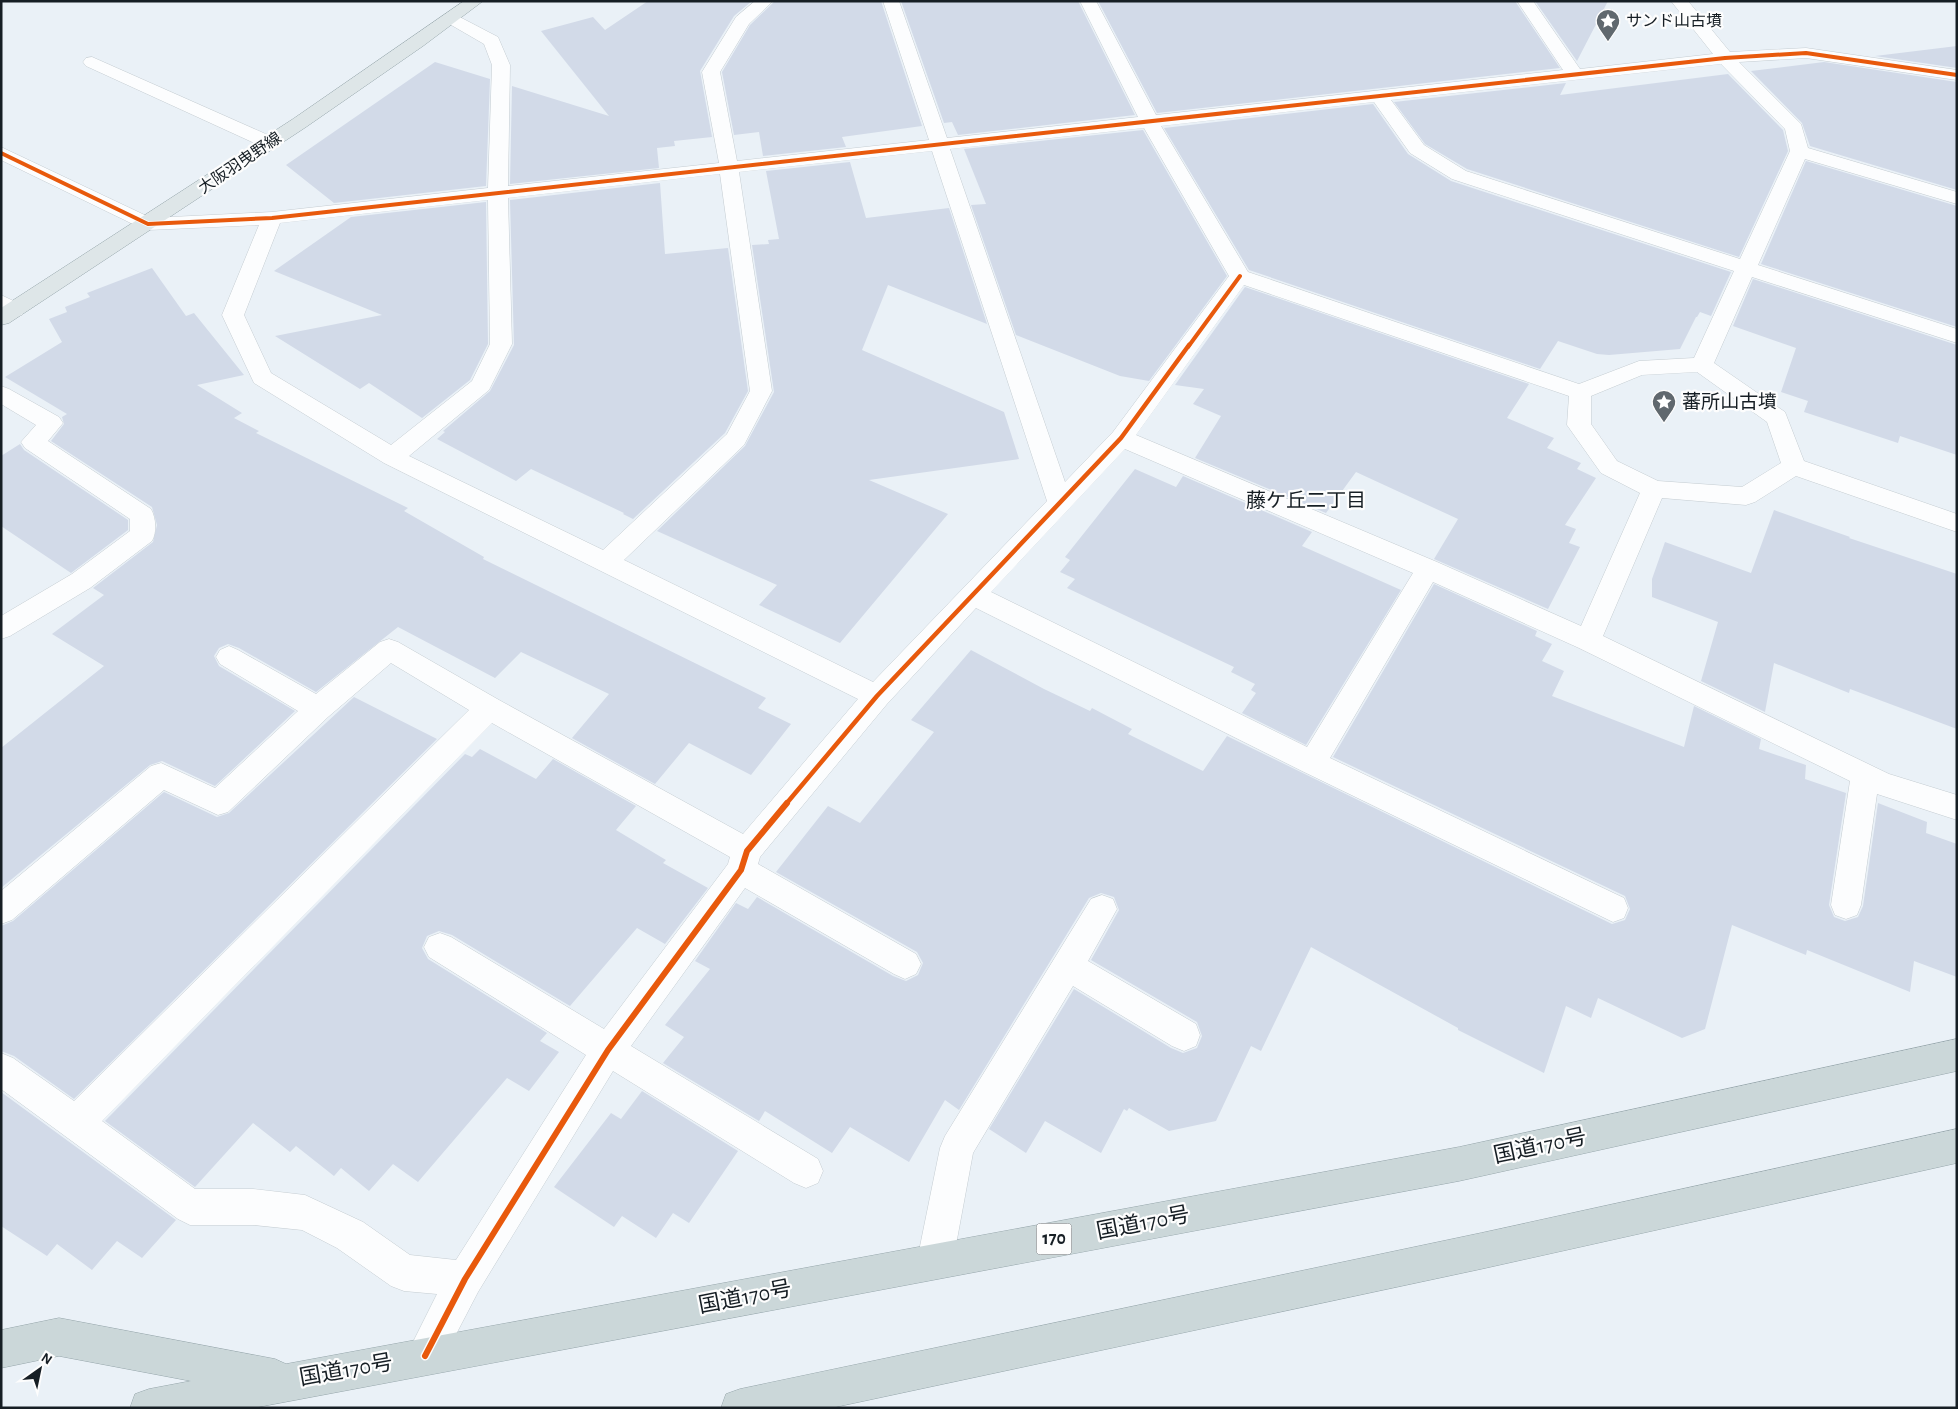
<svg xmlns="http://www.w3.org/2000/svg" width="1958" height="1409" font-family="'Alegreya Sans','Noto Sans JP',sans-serif">
  <style>
    .building { fill: #d2dae8 }
    .lines { fill: none; stroke-linecap: round; stroke-linejoin: round }
    .minor-casing { stroke: #c5cdd2; stroke-width: 1 }
    .major-casing { stroke: #95a5aa; stroke-width: 1 }
    .highway-casing { stroke: #95a5aa; stroke-width: 1 }
    .minor { fill: #fcfdfe; fill-rule: evenodd }
    .major { fill: #dee6e8; fill-rule: evenodd }
    .highway { fill: #cbd7d9; fill-rule: evenodd }
    .cycleway-far2-casing { stroke: #fdfdfd; stroke-width: 5.5 }
    .cycleway-far1-casing { stroke: #fdfdfd; stroke-width: 8 }
    .cycleway-casing { stroke: #fdfdfd; stroke-width: 9 }
    .cycleway-far2 { stroke: #e8590c; stroke-width: 4 }
    .cycleway-far1 { stroke: #e8590c; stroke-width: 4.5 }
    .cycleway { stroke: #e8590c; stroke-width: 6 }
    .labels { text-anchor: middle; dominant-baseline: central; stroke-width: 4.5; stroke-linejoin: round; paint-order: stroke }
    .far-poi-label { font-size: 16px; fill: #161e24; stroke: #fdfdfd; text-anchor: start }
    .far-street-label { font-size: 16px; fill: #161e24; stroke: #fdfdfd }
    .shield { fill: #fdfdfd; stroke: #5b6165; stroke-width: 1 }
    .shield-label { font-size: 18px; font-weight: bold; fill: #161e24 }
    .poi-label { font-size: 19px; fill: #161e24; stroke: #fdfdfd; text-anchor: start }
    .neighbourhood-label { font-size: 20px; fill: #161e24; stroke: #fdfdfd }
    .near-street-label { font-size: 22px; fill: #161e24; stroke: #fdfdfd }
  </style>
  <rect width="100%" height="100%" fill="#eaf1f7"/>
  <path class="building" d="M648 1H752L734 16 700 71 712 137 674 141 675 146 657 148 659 168 510 184 512 86 609 116 541 31 593 17 605 30Z
    M775 1H881L922 126 842 137 846 147 763 156 759 132 734 135 722 72 750 25Z
    M901 1H1078L1135 115 958 135 952 122 944 123Z
    M1098 1H1515L1560 68 1157 113Z
    M1535 1H1608L1577 61Z
    M1957 46V68L1875 56Z
    M435 62 490 79 486 186 334 203 286 165Z
    M1824 62 1957 82V190L1810 146 1802 123 1751 71Z
    M1728 74 1783 130 1788 151 1739 257 1467 169 1425 144 1394 102 1566 83 1560 95Z
    M1373 104 1408 154 1451 181 1731 272 1711 316 1700 312 1697 317H1696L1680 349 1609 355 1597 354 1558 341 1540 369 1249 270 1164 128Z
    M1143 130 1227 276 1149 381 1120 376 1016 335 971 205 986 204 964 149Z
    M1806 161 1957 206V327L1761 264Z
    M850 162 866 218 949 208 987 324 888 285 862 350 1004 412 1019 459 869 480 948 514 840 643 759 605 777 585 657 531 745 446 774 392 752 245 769 244 768 240 779 239 766 171Z
    M660 183 665 254 728 248 748 391 725 433 633 519 623 514 624 513 531 469 516 481 437 439 445 432 443 431 490 391 514 345 510 200Z
    M486 202 488 344 470 380 422 418 369 383 360 389 275 336 382 315 274 271 351 217Z
    M152 268 186 316 194 313 244 375 197 385 242 413 234 418 259 431 256 433 408 508 404 511 484 557 483 559 766 698 758 708 791 724 751 775 689 743 655 784 572 738 609 694 521 652 495 678 398 627 316 692 239 648 228 644 219 648 214 656 219 666 295 711 215 786 162 761 150 765 1 888V748L104 666 52 634 104 595 93 588 153 542 157 525 152 507 51 441 64 424 62 417 67 414 5 377 62 342 49 319 67 312 65 307 90 297 87 293Z
    M1753 279 1957 345V455L1900 436 1898 443 1804 412 1808 401 1781 392 1796 348 1733 326Z
    M1245 287 1529 384 1507 418 1554 438 1547 448 1581 463 1577 469 1596 478 1565 525 1576 529 1569 543 1580 547 1548 609 1434 559 1458 519 1356 472 1326 513 1195 458 1221 416 1193 404 1204 389 1175 385Z
    M20 444 24 450 128 520V530L71 573 1 526V456Z
    M1135 469 1176 487 1183 476 1312 532 1302 546 1401 590 1306 745 1242 713 1256 693 1251 690 1255 684 1231 672 1234 667 1067 588 1075 579 1060 572 1070 560 1065 557Z
    M1774 510 1850 537 1849 538 1957 574V729L1850 689 1849 693 1774 663 1765 712 1701 681 1718 622 1652 597V579L1665 542 1751 573Z
    M1434 584 1537 631 1535 636 1552 644 1542 661 1564 671 1552 696 1684 747 1694 706 1761 739 1759 749 1806 765 1805 779 1846 793 1829 905 1834 917 1845 921 1858 917 1863 906 1878 803 1927 822 1926 833 1957 844V977L1914 961 1910 992 1807 950 1806 955 1732 925 1705 1029 1682 1038 1598 998 1591 1018 1566 1006 1544 1073 1458 1030V1028L1311 947 1261 1051 1251 1046 1216 1121 1169 1131 1129 1108 1127 1111 1124 1109 1101 1153 1045 1121 1026 1153 989 1129 1074 989 1171 1048 1183 1053 1197 1048 1202 1036 1197 1022 1091 960 1119 910 1114 897 1101 893 1089 898 959 1110 945 1100 909 1162 850 1127 832 1153 765 1111 759 1121 663 1063 684 1037 665 1025 710 969 695 961 736 903 748 909 757 897 893 976 906 981 918 975 923 963 917 952 776 872 828 806 860 823 934 732 911 720 971 650 1044 689 1090 711 1092 708 1132 729 1128 734 1203 771 1227 736 1612 924 1625 920 1630 909 1625 896 1333 757Z
    M354 697 437 739 74 1099 14 1056 1 1051V926L13 921 164 792 217 817 229 813Z
    M480 749 536 779 553 759 636 806 616 830 666 860 663 863 708 888 665 944 637 928 570 1006 452 935 439 931 427 936 422 948 428 959 547 1033 540 1041 559 1052 529 1091 507 1078 418 1182 393 1164 369 1191 341 1168 334 1176 296 1146 290 1152 253 1123 195 1187 105 1121 465 754 472 757Z
    M642 1091 738 1151 689 1223 673 1213 656 1238 622 1216 614 1227 554 1187 611 1113 621 1119Z
    M1 1092 176 1220 142 1258 117 1241 92 1270 57 1244 47 1256 1 1226Z"/>
  <g class="lines">
    <g class="minor-casing">
      <path id="minor" d="M755 1H773L749 24 720 72 737 161 929 140 883 1H899L947 138 1138 117 1080 1H1096L1156 115 1563 70 1517 1H1533L1580 69 1713 54 1671 1H1688L1730 52 1806 48 1957 70V80L1806 58 1739 62 1801 124 1808 148 1957 192V204L1805 159 1758 265 1957 329V343L1752 277 1714 363 1785 412 1804 461 1957 514V532L1796 476 1755 502 1746 505 1662 498 1603 636 1889 774 1957 795V820L1877 794 1861 905 1857 915 1846 919 1835 915 1831 905 1850 781 1579 648 1433 582 1330 758 1624 898 1628 908 1624 918 1613 922 1302 771 976 608 887 704 760 857 758 864 916 954 921 964 916 974 905 979 894 974 745 888 631 1046 818 1159 823 1171 818 1183 806 1188 794 1183 613 1071 478 1292 438 1369 425 1375 412 1369 406 1356 437 1294 404 1291 391 1286 337 1248 302 1230 253 1225H190L178 1219 1 1089V1053L13 1058 74 1101 469 710 391 663 328 717 228 812 218 815 164 790 12 920 1 924V891L151 766 161 763 215 788 298 711 220 664 216 657 220 650 229 646 238 650 316 694 380 642 389 639 398 642 499 700 743 834 858 699 384 463 254 383 222 315 259 225 148 230 141 228 1 160V147L151 218 272 212 488 188 492 65 484 44 446 22 444 18 446 14 452 13 498 37 510 65 508 186 719 163 702 72 736 17ZM1721 64 1785 129 1790 151 1740 259 1466 171 1424 145 1391 100ZM1374 102 1410 153 1452 179 1734 271 1694 358 1639 361 1579 384 1248 272 1161 126ZM1144 128 1229 276 1113 432 1065 482 950 149ZM932 151 1047 501 873 682 624 560 744 445 772 391 739 172ZM720 174 750 391 727 434 603 550 409 456 489 390 512 344 508 198ZM488 200 490 344 472 381 391 445 271 373 244 315 280 223ZM1244 285 1569 396 1567 425 1601 473 1640 493 1581 626 1437 562 1136 435ZM1697 372 1767 422 1781 463 1742 487 1658 481 1617 461 1591 424V396L1642 375ZM1125 449 1413 573 1307 747 991 592ZM492 723 730 857 728 864 604 1029 451 937 440 933 429 937 424 947 429 957 586 1055 456 1260 410 1255 363 1222 305 1195 253 1189H195L102 1121Z
        M92 57 277 139 279 143 277 147 270 149 263 147 86 66 83 62 86 58Z
        M1 295 22 305 25 310 22 315 14 317 1 312Z
        M1 386 9 389 59 417 63 423 48 441 151 509C156 518 157 532 152 541L90 588 10 636 1 639V616L72 574 130 531V519L25 448 21 442 36 425 1 404Z
        M1102 895 1113 899 1117 909 1088 961 1196 1024 1200 1035 1196 1046 1184 1051 1172 1046 1073 986 973 1153 953 1261 948 1274 935 1279 922 1274 917 1261 940 1148 945 1136 1091 899Z"/>
    </g>
    <g class="major-casing">
      <path id="major" d="M464 1H483L423 46 306 127 9 323 1 325V308L293 119Z"/>
    </g>
    <g class="highway-casing">
      <path id="highway" d="M1957 1039V1071L1459 1181 253 1408H130L135 1394 149 1389 191 1381 59 1356 1 1368V1330L59 1318 275 1359 286 1364 1459 1147Z
        M1957 1129V1163L1481 1269 831 1408H721L726 1394 740 1389 1481 1233Z"/>
    </g>
    <use href="#minor" class="minor"/>
    <use href="#major" class="major"/>
    <use href="#highway" class="highway"/>
    <g class="cycleway-far2-casing">
      <path id="cycleway-far2" d="M1 153 148 224 272 218 1725 58 1806 53 1957 75
        M1188 347 1240 276"/>
    </g>
    <g class="cycleway-far1-casing">
      <path id="cycleway-far1" d="M786 804 877 696 1121 438 1189 345"/>
    </g>
    <g class="cycleway-casing">
      <path id="cycleway" d="M425 1356 465 1279 608 1050 741 870 747 851 787 803"/>
    </g>
    <use href="#cycleway-far2" class="cycleway-far2"/>
    <use href="#cycleway-far1" class="cycleway-far1"/>
    <use href="#cycleway" class="cycleway"/>
  </g>
  <defs>
    <g id="sight-pin" transform="scale(1.25)"><path d="M0 17L-7.5 6A9.5 9.5 0 1 1 7.5 6Z" fill="#60686e" stroke="#fdfdfd"/><path d="M0-6L1.8-2.2L6-1.7L2.9 1.2L3.7 5.4L0 3.3L-3.7 5.4L-2.9 1.2L-6-1.7L-1.8-2.2Z" fill="#fff"/></g>
  </defs>
  <g fill-rule="evenodd">
    <use href="#sight-pin" x="1608" y="21"/>
    <use href="#sight-pin" x="1664" y="402"/>
  </g>
  <g class="labels">
    <g class="far-poi-label">
      <text x="1626" y="21">サンド山古墳</text>
    </g>
    <g class="far-street-label">
      <text transform="translate(240 163) rotate(-34)">大阪羽曳野線</text>
    </g>
    <rect class="shield" x="1036.5" y="1223.5" width="35" height="31" rx="4"/>
    <g class="shield-label">
      <text x="1054" y="1239">170</text>
    </g>
    <g class="poi-label">
      <text x="1682" y="402">蕃所山古墳</text>
    </g>
    <g class="neighbourhood-label">
      <text x="1306" y="501">藤ケ丘二丁目</text>
    </g>
    <g class="near-street-label">
      <text transform="translate(1540 1146) rotate(-12)">国道170号</text>
      <text transform="translate(1143 1223) rotate(-11)">国道170号</text>
      <text transform="translate(745 1297) rotate(-11)">国道170号</text>
      <text transform="translate(346 1370) rotate(-10)">国道170号</text>
    </g>
  </g>
  <rect width="1958" height="1409" fill="none" stroke="#161e24" stroke-width="5"/>
  <g transform="translate(40 1369) rotate(33)" stroke="#fdfdfd" stroke-width="4" paint-order="stroke">
  <path d="M0-4L9 19L0 12L-9 19Z" fill="#161e24"/>
  <text y="-8" font-size="14" font-weight="bold" text-anchor="middle" fill="#161e24">N</text>
  </g>
</svg>
